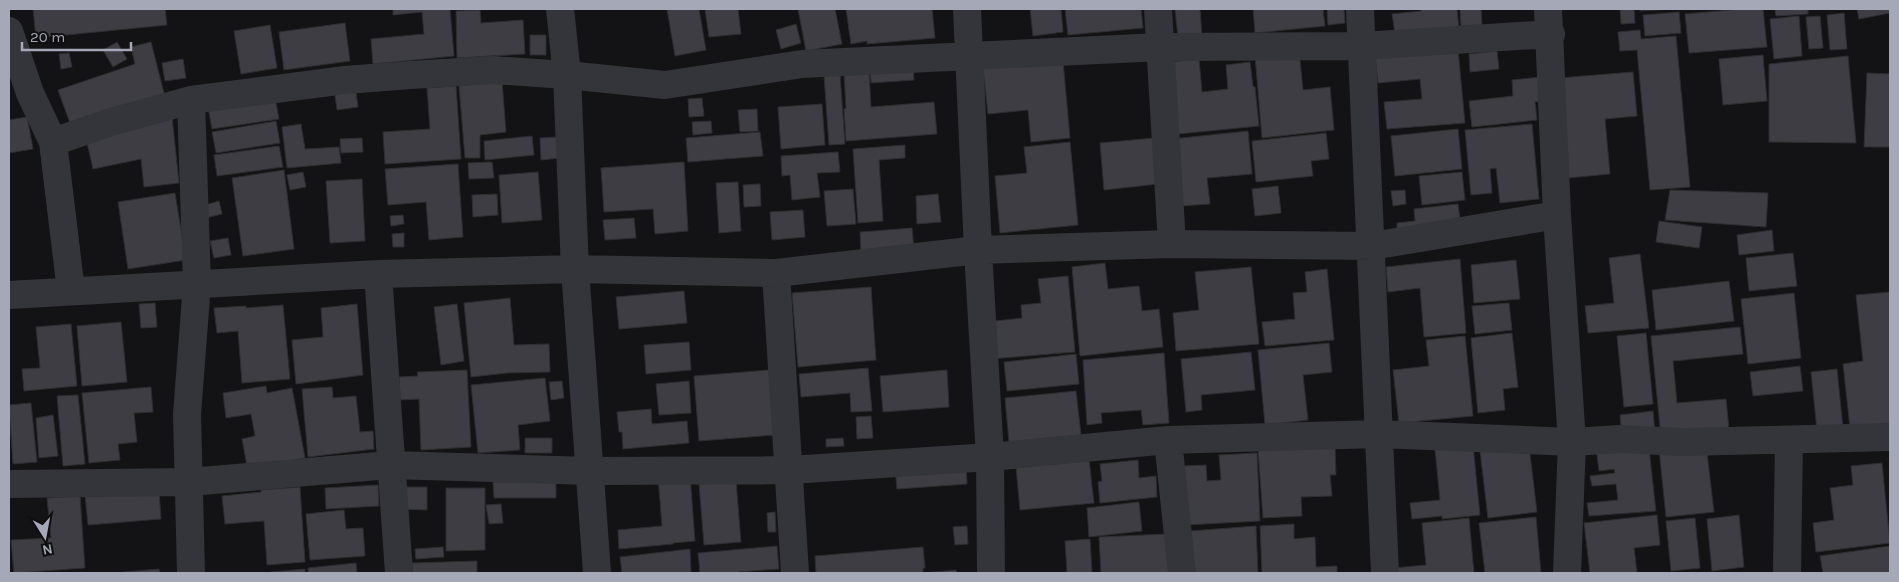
<svg xmlns="http://www.w3.org/2000/svg" width="1899" height="582" font-family="Karla,sans-serif">
  <style>
    .building { fill: #3d3d43; stroke: #2d2d32 }
    .lines { fill: none; stroke-linecap: round; stroke-linejoin: round }
    .minor { stroke: #34353b; stroke-width: 28 }
  </style>
  <rect width="100%" height="100%" fill="#131315"/>
  <path class="building" d="M33 9H165L167 25 36 38Z
    M393 9H450L454 56 373 64 371 39 424 34 422 12 393 15Z
    M667 9H699L706 50 675 56Z
    M705 9H738L741 34 709 37Z
    M798 9H835L842 44 806 51Z
    M846 9H932L935 38 867 44V41L851 44Z
    M1030 9H1061L1063 32 1033 36Z
    M1065 9H1141L1143 28 1068 35Z
    M1175 9H1200L1202 36 1178 38Z
    M1253 9H1323L1325 26 1255 33Z
    M1327 9H1344L1345 23 1328 25Z
    M1421 9H1457L1459 28 1395 33 1392 14 1421 11Z
    M1460 9H1481L1482 25 1461 26Z
    M1620 9H1634L1635 23 1621 24Z
    M1640 9H1673L1640 11Z
    M1742 9H1763L1767 47 1689 53 1685 14Z
    M1775 9H1808V14L1776 16Z
    M1857 9H1890V13L1859 19Z
    M480 10 481 23 523 20 525 54 457 58 456 11Z
    M1679 12 1681 33 1645 36 1643 15Z
    M1844 13 1847 49 1830 50 1827 15Z
    M1799 16 1802 56 1774 59 1770 19Z
    M1820 16 1823 48 1809 49 1806 17Z
    M345 23 350 61 284 70 279 32Z
    M796 24 801 43 781 49 776 30Z
    M270 25 277 68 241 74 234 31Z
    M1640 30 1641 39 1676 36 1690 187 1650 190 1637 50 1620 51 1618 32Z
    M530 35H546V55H530Z
    M117 42 127 59 113 67 103 50Z
    M151 42 165 97 71 126 58 90 135 64 131 47Z
    M1458 50 1465 123 1387 129 1384 102 1422 99 1420 79 1378 83 1375 58Z
    M1299 51 1303 90 1330 87 1334 130 1262 138 1255 55Z
    M1497 51 1499 69 1470 72 1469 54Z
    M69 53 72 67 61 69 59 54Z
    M1763 55 1767 101 1723 105 1719 59Z
    M1848 56 1856 143 1769 142V64Z
    M183 59 186 78 165 81 162 63Z
    M1199 59 1202 92 1228 89 1226 65 1250 62 1253 86 1255 87 1259 126 1178 134 1170 62Z
    M1063 61 1070 138 1031 142 1028 110 988 114 983 68Z
    M913 63 914 80 871 83 870 66Z
    M869 71 871 107 934 102 937 134 846 141 844 109 846 108 844 73Z
    M1633 72 1637 116 1605 119 1610 174 1568 178 1559 78Z
    M1867 73 1890 74V147H1864Z
    M840 74 845 144 829 145 824 75Z
    M1540 77 1543 101 1535 102 1537 120 1472 127 1469 101 1513 96 1512 80Z
    M502 81 506 132 480 135V158H465L459 86Z
    M355 85 358 107 337 110 334 88Z
    M456 86 461 159 385 164 383 132 430 129 427 88Z
    M275 97 279 119 212 129 208 107Z
    M702 98 704 116 689 117 688 99Z
    M822 104 825 145 781 149 778 107Z
    M757 109 758 131 740 132 738 110Z
    M27 117 33 149 9 153V120Z
    M172 117 179 183 144 187 141 159 93 169 86 138Z
    M276 121 280 143 216 153 212 132Z
    M711 121 712 133 693 135 692 122Z
    M301 124 305 149 339 147 341 163 287 168 282 127Z
    M1532 124 1539 199 1500 203 1496 168 1490 169 1492 193 1471 195 1465 130Z
    M1458 129 1462 169 1395 176 1391 136Z
    M1248 131 1252 174 1207 178 1210 204 1180 206 1172 139Z
    M760 132 763 156 688 162 686 138Z
    M1326 133 1329 159 1311 161 1313 176 1256 182 1252 141Z
    M532 136 534 155 485 160 484 141Z
    M559 137 560 158 541 160 540 138Z
    M362 138 363 152 341 153 340 139Z
    M1154 138 1158 184 1104 190 1100 143Z
    M1070 142 1078 225 1000 233 995 176 1027 173 1024 147Z
    M905 145V158L879 160 883 221 858 223 853 149Z
    M279 146 283 167 217 176 214 155Z
    M838 152 840 172 817 173 820 197 792 200 790 175 782 176 781 156Z
    M492 162 494 178 469 179 468 163Z
    M684 162 688 231 655 234 653 209 604 212 601 168Z
    M458 164 463 237 429 240 426 202 388 205 385 169Z
    M284 170 294 249 243 256 232 178Z
    M303 172 306 187 290 190 287 175Z
    M538 172 542 220 502 223 499 175Z
    M1462 172 1465 200 1422 205 1419 176Z
    M362 179 365 241 330 243 326 181Z
    M738 182 741 231 719 233 716 183Z
    M760 184 761 206 744 207 743 185Z
    M1278 186 1281 213 1255 216 1252 189Z
    M853 189 856 224 827 226 824 191Z
    M1405 190 1406 204 1393 206 1391 191Z
    M1670 190 1768 193 1766 227 1665 220Z
    M175 193 186 260 128 269 118 202Z
    M497 194 498 215 473 217 472 195Z
    M938 194 941 222 917 224 916 196Z
    M219 201 222 214 205 218 202 206Z
    M1458 204 1461 226 1397 232V223L1415 221 1414 209Z
    M803 210 805 237 772 240 770 212Z
    M403 215 404 224 391 226 390 216Z
    M634 218 636 238 605 240 603 220Z
    M1659 221 1702 227 1699 248 1656 242Z
    M912 228 914 250 861 254 860 232Z
    M1772 230 1774 251 1739 255 1737 235Z
    M404 233V247H393L392 234Z
    M228 238 231 255 214 258 210 241Z
    M1793 253 1797 286 1749 291 1746 258Z
    M1640 254 1649 328 1588 333 1585 306 1614 303 1609 258Z
    M1460 259 1466 333 1424 337 1420 288 1388 292 1386 267Z
    M1516 260 1520 299 1474 303 1471 265Z
    M1105 263 1108 289 1139 286 1142 311 1159 309 1163 347 1080 356 1072 267Z
    M1251 267 1259 344 1176 351 1173 313 1199 310 1195 272Z
    M1327 269 1334 340 1265 346 1262 322 1295 319 1293 293 1307 292 1305 272Z
    M1068 276 1075 352 990 359 987 322 1022 318 1021 305 1041 303 1038 279Z
    M1729 281 1734 321 1656 330 1652 290Z
    M871 287 876 360 798 367 792 293Z
    M684 291 687 323 619 329 616 297Z
    M1890 292V423L1850 428 1843 364 1863 361 1856 295Z
    M1794 293 1801 358 1748 364 1741 299Z
    M510 298 514 345 549 344 550 372 507 373 471 377 464 303Z
    M155 303 157 327 141 328 139 304Z
    M1509 303 1512 330 1475 334 1472 306Z
    M357 304 363 375 296 384 292 340 323 337 321 308Z
    M457 304 464 361 441 365 434 307Z
    M283 305 290 379 242 383 238 331 217 333 214 308 246 306V308Z
    M121 322 127 382 82 386 77 326Z
    M71 324 77 386 24 391 22 369 40 368 36 327Z
    M1740 327 1743 354 1673 361 1677 403 1726 399 1729 429 1661 437 1651 336Z
    M1512 333 1518 387 1503 389 1505 410 1478 413 1471 338Z
    M1646 333 1653 404 1624 407 1617 336Z
    M1465 336 1473 416 1399 423 1393 370 1429 366 1426 340Z
    M689 342 691 370 646 374 644 345Z
    M1329 343 1332 372 1303 375 1308 420 1265 425 1258 350Z
    M1251 352 1255 390 1201 395 1202 410 1186 412 1181 359Z
    M1164 353 1169 423 1143 425 1141 410 1101 413 1102 423 1087 425 1083 360Z
    M1076 354 1079 384 1007 391 1004 362Z
    M1800 366 1803 391 1753 396 1750 372Z
    M868 368 872 411 851 412 850 393 801 397 799 374Z
    M1837 369 1843 428 1817 430 1811 372Z
    M467 370 471 447 421 450 419 399 400 400 399 377 418 376 417 372Z
    M769 370 774 435 699 441 694 376Z
    M947 370 949 407 883 412 880 376Z
    M545 378 550 421 518 425 520 450 478 453 471 385Z
    M562 381 564 398 551 400 549 382Z
    M689 381 691 413 659 415 656 384Z
    M266 386 267 393 292 388 305 458 261 466H247L242 439 255 436 251 414 226 418 223 393Z
    M151 387 153 412 134 413 137 442 118 444 120 460 89 463 82 393Z
    M332 387 333 398 356 396 360 432 373 431 374 449 308 457 302 389Z
    M1076 391 1081 435 1009 442 1005 398Z
    M78 395 85 464 63 466 57 396Z
    M31 403 37 462 13 464 9 405Z
    M651 409 652 424 687 421 689 443 623 449 622 432H619L617 412Z
    M1653 411 1655 432 1622 436 1620 415Z
    M53 415 58 456 39 458 36 418Z
    M871 416 873 438 857 439 856 417Z
    M525 438H552V453H525Z
    M843 438 844 446 826 447V439Z
    M1648 440 1656 511 1589 516 1587 503 1618 500 1616 484 1592 486 1590 476 1615 473 1614 469 1599 471 1596 447Z
    M1335 444 1336 475H1330L1332 496 1301 497 1302 516 1263 518 1258 449Z
    M1706 444 1714 512 1666 517 1659 449Z
    M1473 445 1480 515 1442 519V516L1412 519 1410 503 1440 500 1435 449Z
    M1529 446 1537 512 1488 518 1480 451Z
    M1257 453 1260 521 1186 525 1183 466 1206 465 1207 481 1221 480 1219 455Z
    M1089 460 1094 503 1020 510 1016 467Z
    M1138 460 1139 478 1156 476 1157 497 1100 503 1098 482 1102 481 1100 464Z
    M966 462 967 484 897 489 895 468Z
    M1882 463 1890 543 1816 552 1813 523 1834 520 1830 488 1853 485 1851 466Z
    M690 475 695 541 673 543V544L619 549 618 530 662 526 658 477Z
    M556 481V498H494L493 482Z
    M736 481 741 542 704 545 699 484Z
    M378 485 379 506 326 509 325 488Z
    M300 487 305 562 267 565 264 521 225 524 222 496 261 492V490Z
    M399 487H427V510L399 509Z
    M446 488H485V550L446 551Z
    M159 490 161 519 88 525 85 495Z
    M80 496 85 568 14 573 11 540 51 538 47 498Z
    M1139 502 1142 531 1089 537 1087 508Z
    M501 504 503 523 489 524 486 505Z
    M344 510 346 529 363 528 365 556 310 560 306 514Z
    M775 512 776 532H768L767 513Z
    M1657 515 1660 545 1634 548 1637 573H1590L1584 523Z
    M1739 515 1744 567 1712 571 1707 519Z
    M1536 517 1541 573H1485L1479 523Z
    M1469 518 1474 573H1395L1394 568 1426 565 1422 523Z
    M1695 518 1700 568 1671 571 1666 521Z
    M1294 524V539L1315 537 1316 567 1337 566V573H1262L1260 526Z
    M967 526 968 544 955 545 953 527Z
    M1256 526 1258 573H1193L1190 531Z
    M1167 534 1169 573H1101L1099 537Z
    M1090 539 1092 573H1053L1067 572 1065 541Z
    M777 546 779 569 738 572V573H700L698 553Z
    M1890 546V573H1823L1820 556Z
    M443 547 444 557 416 559 415 549Z
    M923 547 925 568H923V573L956 570 957 573H816L815 556Z
    M690 549 691 573H622L620 557Z
    M477 561V573H412V563Z
    M356 563 357 573H308V568Z
    M159 569 160 573H113Z
    M305 569V573H271V572Z"/>
  <g class="lines">
    <path class="minor" d="M560 9 567 75 575 269 597 573
      M967 9 978 250 990 457 991 573
      M1158 9 1172 244
      M1360 9 1385 573
      M1548 9 1557 215 1572 442 1567 573
      M9 31 30 93 53 142 71 291
      M191 100 197 284 187 414 191 573
      M53 142 111 122 191 100 345 80 411 75 492 70 567 75 665 85 802 64 1161 47 1362 46 1551 34
      M776 273 795 573
      M378 274 399 573
      M9 295 378 274 575 269 776 273 978 250 1172 244 1372 246 1557 215
      M1168 440 1182 573
      M9 484 189 482 390 465 589 471 790 470 990 457 1168 440 1379 434 1572 442 1620 439 1682 442 1890 437
      M1787 573 1789 440"/>
  </g>
  <rect width="1899" height="582" fill="none" stroke="#a4a8b7" stroke-width="20"/>
  <g transform="translate(45 537) rotate(169)" stroke="#0f0e10" stroke-width="4" paint-order="stroke">
  <path d="M0-4L9 19L0 12L-9 19Z" fill="#a4a8b7"/>
  <text y="-8" font-size="14" font-weight="bold" text-anchor="middle" fill="#a4a8b7">N</text>
  </g>
  <path d="M22 42v8h109v-8" fill="none" stroke="#a4a8b7" stroke-width="2.5"/>
  <text x="30" y="42" font-size="15" fill="#a4a8b7" stroke="#0f0e10" stroke-width="4" paint-order="stroke">20 m</text>
</svg>
